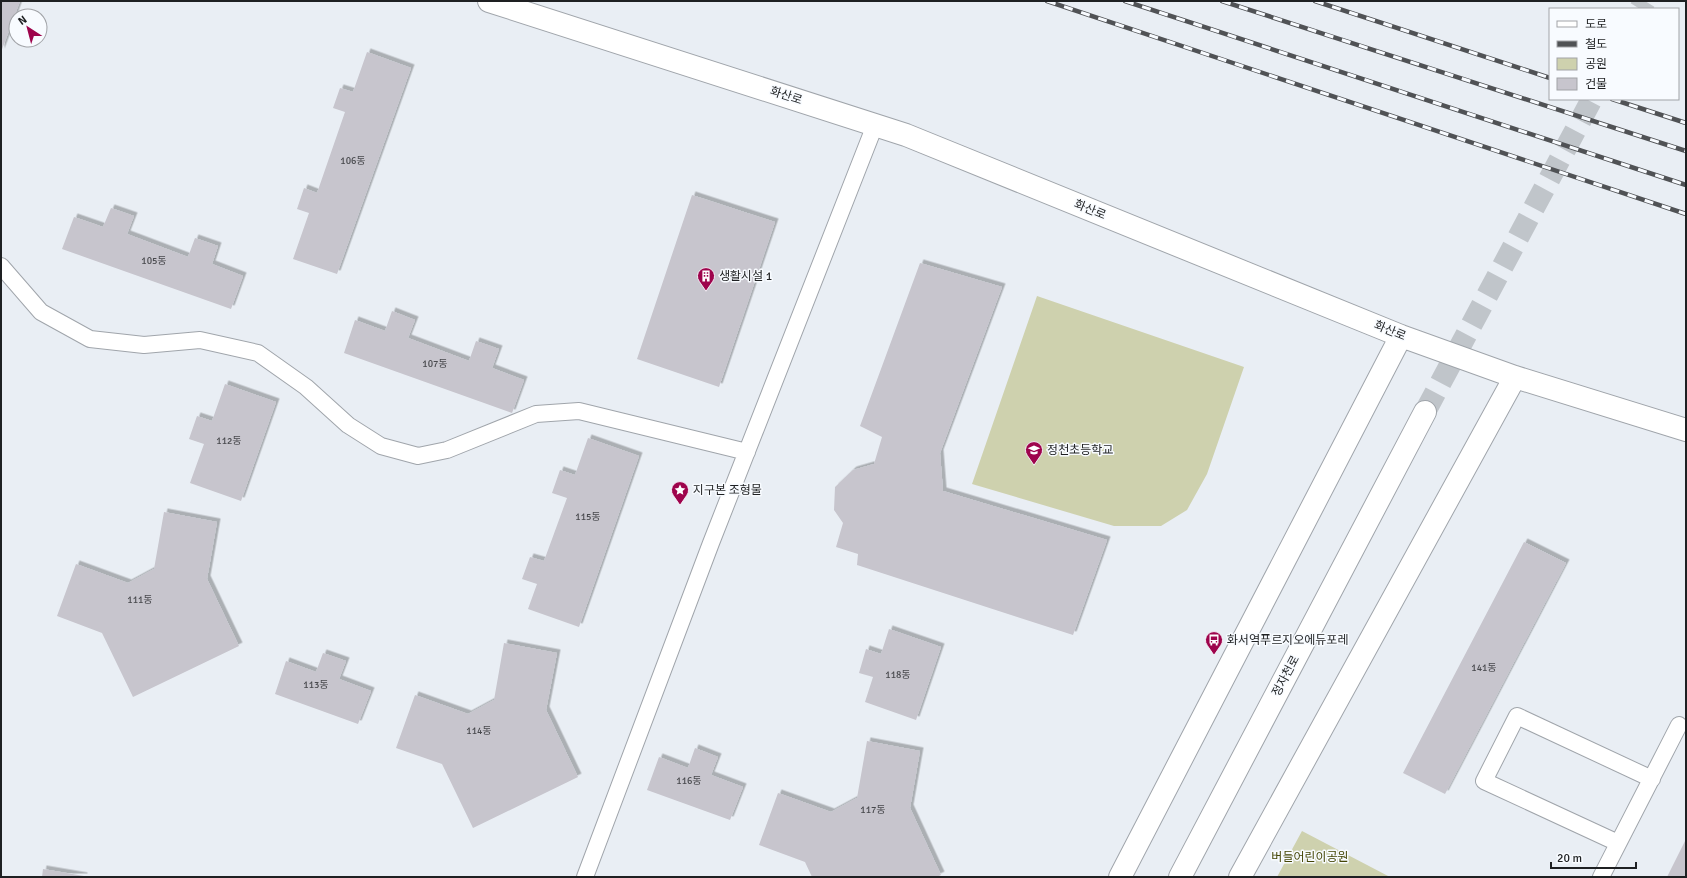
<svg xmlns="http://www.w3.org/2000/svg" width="1687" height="878" font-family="Signika,'Noto Sans KR',sans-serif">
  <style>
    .green { fill: #ced1ae }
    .building { fill: #c7c5cd; filter: url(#shadow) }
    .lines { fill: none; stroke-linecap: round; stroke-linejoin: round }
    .secondary-tunnel { stroke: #c0c5ca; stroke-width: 22; stroke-dasharray: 22 11; stroke-linecap: butt }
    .lane-casing { stroke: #a0a5ab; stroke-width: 18 }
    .secondary-casing { stroke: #a0a5ab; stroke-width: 24 }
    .lane { stroke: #fff; stroke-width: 16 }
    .secondary { stroke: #fff; stroke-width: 22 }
    .rail-casing { stroke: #505255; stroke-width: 4.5 }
    .rail { stroke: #f8fbff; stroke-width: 3; stroke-dasharray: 9; stroke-linecap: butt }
    .labels { text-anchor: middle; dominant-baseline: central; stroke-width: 3; stroke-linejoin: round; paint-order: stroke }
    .number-label { font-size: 10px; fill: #48494d }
    .street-label { font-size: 12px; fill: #1e2022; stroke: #f8fbff }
    .poi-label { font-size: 12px; fill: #1e2022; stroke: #f8fbff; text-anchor: start }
    .park-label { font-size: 12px; fill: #444605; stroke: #f8fbff }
  </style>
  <defs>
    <filter id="shadow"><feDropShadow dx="3.5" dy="-3.5" stdDeviation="0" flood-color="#0004"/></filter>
  </defs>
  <rect width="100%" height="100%" fill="#e9eef4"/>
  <path class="green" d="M1037 296 1244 367 1207 474 1187 510 1161 526H1114L972 484Z
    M1302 831 1390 877H1277Z"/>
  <path class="building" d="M1 1H20L1 52Z
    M367 52 411 68 337 274 293 259 309 213 297 209 304 188 317 193 345 112 333 108 340 88 353 92Z
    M692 195 775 222 719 387 637 359Z
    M111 208 134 216 127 234 188 257 195 238 218 246 212 264 243 276 231 309 62 249 74 217 103 227Z
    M920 263 1002 287 940 453 943 491 1107 540 1073 635 857 565 858 554 836 547 843 523 834 510 835 487 853 470 874 464 882 437 860 426Z
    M392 311 415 320 408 338 469 361 476 341 499 349 492 368 524 380 512 413 344 353 355 320 385 331Z
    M225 384 276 402 241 501 190 483 204 444 189 439 197 416 212 421Z
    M588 438 639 456 579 627 528 609 537 584 522 579 530 557 544 561 567 498 552 493 560 470 575 475Z
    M164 512 217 522 207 579 239 646 133 697 102 633 57 616 76 564 128 583 154 569Z
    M1524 542 1566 563 1445 794 1403 773Z
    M889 629 941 647 916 720 865 702 873 677 859 673 866 649 881 654Z
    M504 643 557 653 546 710 578 777 473 828 442 764 396 748 415 695 468 714 494 700Z
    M323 653 346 661 339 679 371 691 358 724 275 694 286 661 316 672Z
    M867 741 920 751 910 808 941 875 937 877H812L805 862 759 845 778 793 831 812 857 798Z
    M695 748 718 757 711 775 743 787 730 820 647 790 659 757 688 768Z
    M1686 839V877H1667Z
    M43 869 84 876V877H42Z"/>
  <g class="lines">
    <path class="secondary-tunnel" d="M1640 9 1645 1
      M1425 412 1592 99"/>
    <g class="lane-casing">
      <path id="lane" d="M1 266 41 312 90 339 144 345 200 340 258 353 306 387 348 425 381 446 418 456 447 450 536 414 579 411 747 452
        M1618 843 1484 781 1517 716 1652 779
        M585 877 711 543 875 125
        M1601 877 1679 725"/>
    </g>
    <g class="secondary-casing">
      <path id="secondary" d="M489 1 906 135 1401 336 1515 377 1686 430
        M1120 877 1401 336
        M1180 877 1425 412
        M1240 877 1515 377"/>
    </g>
    <use href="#lane" class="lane"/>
    <use href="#secondary" class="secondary"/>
    <g class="rail-casing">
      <path id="rail" d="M1047 1 1686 214
        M1125 1 1686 185
        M1222 1 1686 151
        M1315 1 1550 78
        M1612 99 1686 123"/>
    </g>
    <use href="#rail" class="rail"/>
  </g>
  <defs>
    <g id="building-pin" transform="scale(0.9)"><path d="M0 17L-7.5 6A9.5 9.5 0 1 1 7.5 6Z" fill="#9e044c" stroke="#f8fbff"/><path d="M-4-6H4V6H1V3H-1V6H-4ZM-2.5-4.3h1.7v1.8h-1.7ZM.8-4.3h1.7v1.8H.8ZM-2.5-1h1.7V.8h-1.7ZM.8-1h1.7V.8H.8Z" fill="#fff"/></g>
    <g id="school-pin" transform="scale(0.9)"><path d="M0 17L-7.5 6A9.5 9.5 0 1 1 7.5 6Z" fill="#9e044c" stroke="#f8fbff"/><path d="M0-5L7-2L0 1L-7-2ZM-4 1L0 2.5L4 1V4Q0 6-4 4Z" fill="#fff"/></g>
    <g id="sight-pin" transform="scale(0.9)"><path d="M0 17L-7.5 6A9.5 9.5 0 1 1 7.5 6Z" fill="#9e044c" stroke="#f8fbff"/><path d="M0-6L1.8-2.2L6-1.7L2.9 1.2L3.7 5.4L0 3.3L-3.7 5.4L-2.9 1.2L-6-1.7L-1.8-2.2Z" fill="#fff"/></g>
    <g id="bus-pin" transform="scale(0.9)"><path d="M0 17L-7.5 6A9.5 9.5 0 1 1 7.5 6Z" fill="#9e044c" stroke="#f8fbff"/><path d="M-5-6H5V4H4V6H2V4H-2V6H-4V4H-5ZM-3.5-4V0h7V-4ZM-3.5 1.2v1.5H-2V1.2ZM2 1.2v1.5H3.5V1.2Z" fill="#fff"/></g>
  </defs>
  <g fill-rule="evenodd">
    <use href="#building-pin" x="706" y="276"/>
    <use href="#school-pin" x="1034" y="450"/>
    <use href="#sight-pin" x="680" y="490"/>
    <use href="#bus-pin" x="1214" y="640"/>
  </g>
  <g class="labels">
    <g class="number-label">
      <text x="353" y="161">106동</text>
      <text x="154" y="261">105동</text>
      <text x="435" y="364">107동</text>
      <text x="229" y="441">112동</text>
      <text x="588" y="517">115동</text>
      <text x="140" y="600">111동</text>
      <text x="1484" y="668">141동</text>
      <text x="898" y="675">118동</text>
      <text x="316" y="685">113동</text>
      <text x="479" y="731">114동</text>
      <text x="689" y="781">116동</text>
      <text x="873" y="810">117동</text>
    </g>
    <g class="street-label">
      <text transform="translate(786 96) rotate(18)">화산로</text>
      <text transform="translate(1090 210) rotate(22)">화산로</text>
      <text transform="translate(1390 331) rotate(22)">화산로</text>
      <text transform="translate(1286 676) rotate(-62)">정자천로</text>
    </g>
    <g class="poi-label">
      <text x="719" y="276">생활시설 1</text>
      <text x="1047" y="450">정천초등학교</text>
      <text x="693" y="490">지구본 조형물</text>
      <text x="1227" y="640">화서역푸르지오에듀포레</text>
    </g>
    <g class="park-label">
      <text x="1310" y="857">버들어린이공원</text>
    </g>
  </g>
  <rect width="1687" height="878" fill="none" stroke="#1e2022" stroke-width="4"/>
  <rect x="1549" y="8" width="130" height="92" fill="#f8fbff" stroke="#a1a3a7"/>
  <rect x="1557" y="21" width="20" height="6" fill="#ffffff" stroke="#a1a3a7"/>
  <text x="1585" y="28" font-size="12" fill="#1e2022">도로</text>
  <rect x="1557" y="41" width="20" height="6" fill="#505255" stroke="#a1a3a7"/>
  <text x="1585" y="48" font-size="12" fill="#1e2022">철도</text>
  <rect x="1557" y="58" width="20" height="12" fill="#ced1ae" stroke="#a1a3a7"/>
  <text x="1585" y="68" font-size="12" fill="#1e2022">공원</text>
  <rect x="1557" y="78" width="20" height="12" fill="#c7c5cd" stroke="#a1a3a7"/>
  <text x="1585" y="88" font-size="12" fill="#1e2022">건물</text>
  <g transform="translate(28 28) rotate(324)"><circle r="19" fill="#f8fbff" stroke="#a1a3a7"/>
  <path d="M0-3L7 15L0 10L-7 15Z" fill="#9e044c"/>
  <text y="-6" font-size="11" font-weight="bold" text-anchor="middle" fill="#1e2022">N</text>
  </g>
  <path d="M1551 862v6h85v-6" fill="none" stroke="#1e2022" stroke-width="2"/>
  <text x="1557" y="862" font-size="12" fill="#1e2022" stroke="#f8fbff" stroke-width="3" paint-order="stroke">20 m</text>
</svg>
